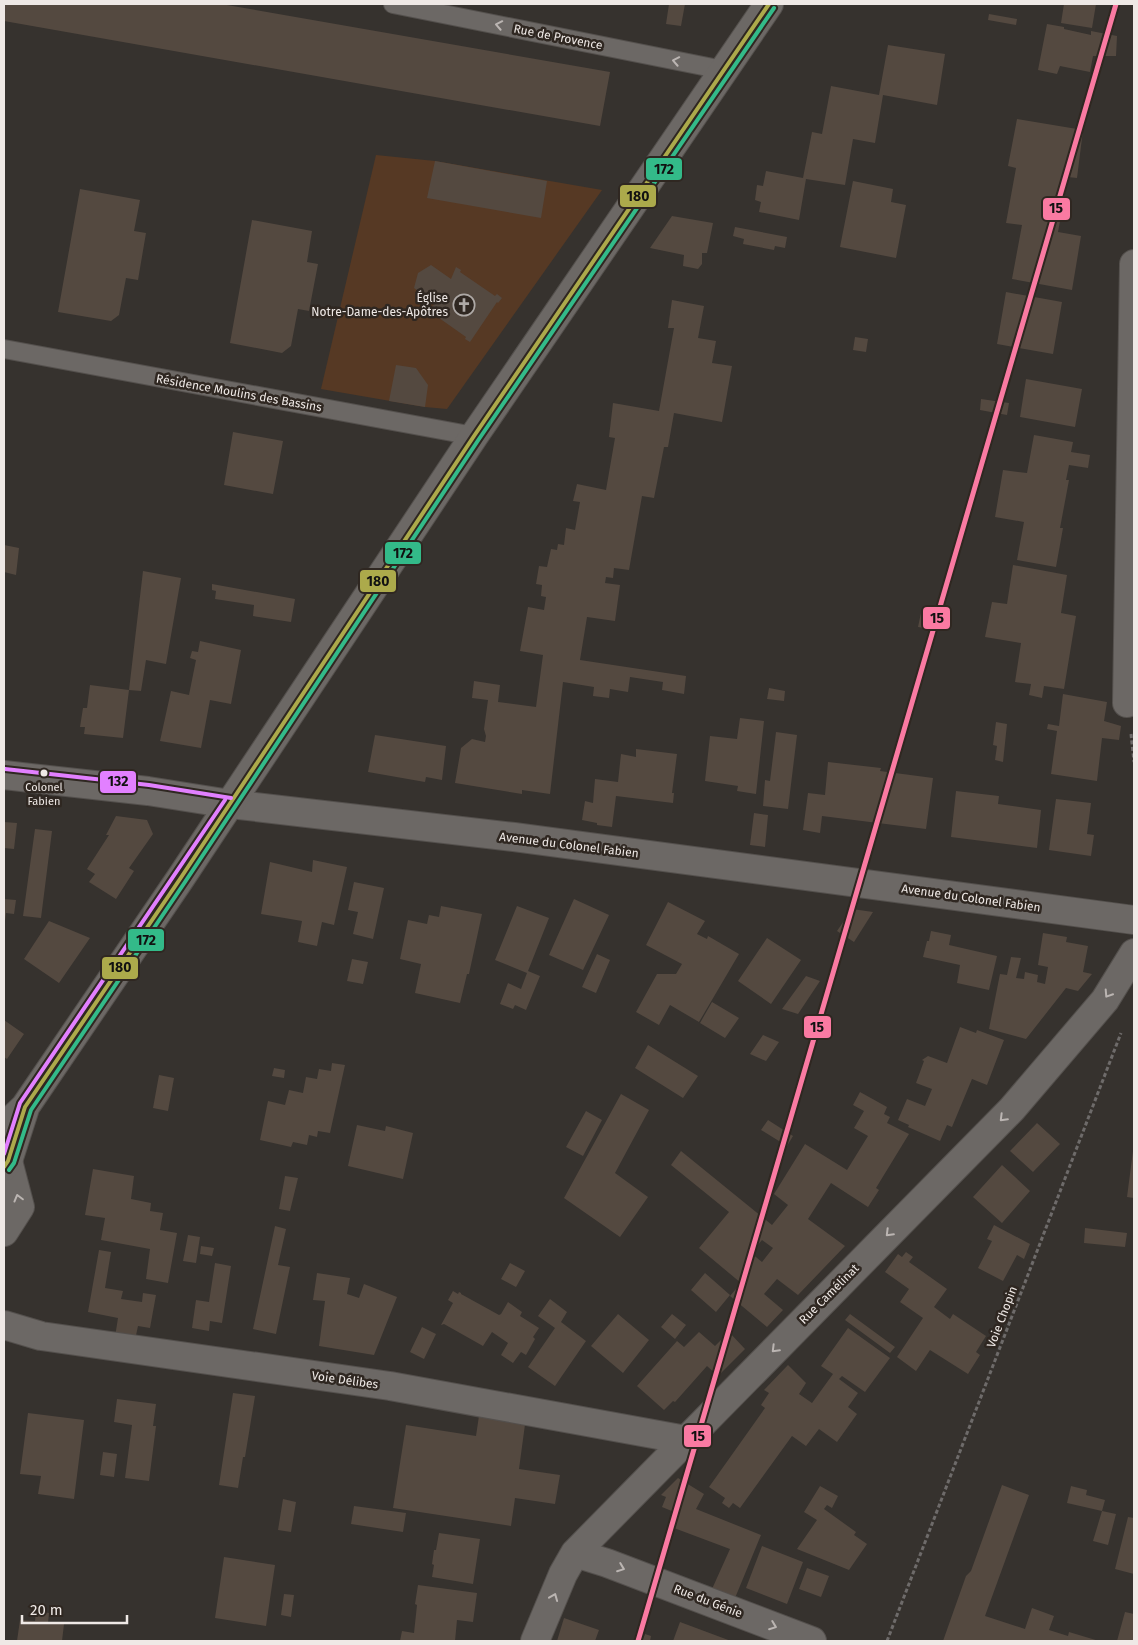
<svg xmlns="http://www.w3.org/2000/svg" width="1138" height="1645" font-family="'Fira Sans',sans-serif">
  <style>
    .green { fill: #563924 }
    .building { fill: #544940; fill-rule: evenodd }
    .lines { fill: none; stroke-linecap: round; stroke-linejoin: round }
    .service-casing { stroke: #54504d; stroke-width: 20 }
    .minor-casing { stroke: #54504d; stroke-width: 30 }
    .tertiary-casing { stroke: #54504d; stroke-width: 30 }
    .secondary-casing { stroke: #54504d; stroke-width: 30 }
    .path { stroke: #6e6b6a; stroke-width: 3; stroke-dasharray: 4 2.5; stroke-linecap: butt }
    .service { stroke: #6c6865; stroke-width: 18 }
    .minor { stroke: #6c6865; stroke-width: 28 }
    .tertiary { stroke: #6c6865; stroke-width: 28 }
    .secondary { stroke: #6c6865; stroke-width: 28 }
    .bus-1-casing { stroke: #2f2721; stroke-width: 8 }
    .bus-2-casing { stroke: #2f2721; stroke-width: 8 }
    .bus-3-casing { stroke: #2f2721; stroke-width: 8 }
    .bus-1 { stroke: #acaa4b; stroke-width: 4 }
    .bus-2 { stroke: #33ba89; stroke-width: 4 }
    .bus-3 { stroke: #e280ff; stroke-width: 4 }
    .metro-1-casing { stroke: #2f2721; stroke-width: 9 }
    .metro-1 { stroke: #fa7aa2; stroke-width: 5 }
    .oneway { stroke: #bbb5b2 }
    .bus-dot { fill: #efe9e6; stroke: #2f2721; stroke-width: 2 }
    .labels { text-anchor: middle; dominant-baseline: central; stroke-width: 5; stroke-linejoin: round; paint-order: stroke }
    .bus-label { font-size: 11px; fill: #efe9e6; stroke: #2f2721 }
    .street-label { font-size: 12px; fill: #efe9e6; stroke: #2f2721 }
    .poi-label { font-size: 12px; fill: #efe9e6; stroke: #2f2721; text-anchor: end }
    .line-badge { stroke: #2f2721; stroke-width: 2 }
    .pale-badge-label { font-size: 14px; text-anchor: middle; font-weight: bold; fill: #111 }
  </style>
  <rect width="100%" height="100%" fill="#36322e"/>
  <path class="green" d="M376 155 435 161 602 190 447 409 425 407 321 389Z"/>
  <path class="building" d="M4 4H221L610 72 600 126 4 21Z
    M669 4H685L681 26 666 24Z
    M1064 4H1096L1092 28 1061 23Z
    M989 14 1017 19 1016 25 988 20Z
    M1047 24 1064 27V29L1091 35V31L1117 36 1116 56H1093L1090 72 1060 66 1057 74 1038 70Z
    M888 45 945 54 937 105 883 95 875 143 853 139 845 185 806 179 799 220 759 212 761 202 755 200 757 185 763 186 766 171 803 178 812 132 822 134 831 86 879 95Z
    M1017 119 1083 130 1077 178 1068 177 1058 232 1081 236 1072 290 1012 279 1022 225 1006 223 1016 168 1008 166Z
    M435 161 547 181 541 218 427 198Z
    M853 181 893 189 891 202 906 205 896 258 840 247Z
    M80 189 140 200 134 231 146 233 138 280 126 278 119 315 111 321 58 312Z
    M672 216 713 223 707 253H702V264L698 269 683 266 684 255 650 248Z
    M252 220 312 231 307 262 318 264 309 311 298 309 291 346 282 353 230 343Z
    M735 227 787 237 785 248 775 246 774 250 743 244 744 239 733 236Z
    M431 265 451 279 456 267 461 270 460 272 495 296 497 294 502 298 498 303 497 302 470 342 465 339 466 337 432 313 431 315 425 311 429 307 431 308 435 303 414 288 418 273Z
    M1006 292 1062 302 1053 354 997 344Z
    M672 300 704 306 698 338 716 341 712 363 732 366 722 422 674 413 668 447H664L654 498 642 496 629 570 614 568 613 578 606 577 605 583 620 585 615 621 587 617 580 660 686 676 684 694 662 690 663 682 630 677 628 692 610 689 609 698 593 696 594 687 563 682 550 794 522 790V794L455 783 461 748 472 739 485 742 486 736 484 729 488 700 472 698 474 681 500 685 498 702 536 707 543 655 520 651 528 607 544 610 546 597 541 596 542 585 536 584 539 566 547 567 551 549 557 550 558 544 564 545 566 528 575 530 580 502 573 501 577 484 606 490 615 438 609 437 613 403 659 411 674 328H668Z
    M855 337 868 339 866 352 853 350Z
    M396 365 416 368 428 385 425 407 389 401Z
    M1026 379 1082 389 1075 427 1020 417Z
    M981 399 1009 403 1007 415 980 410Z
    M233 432 283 441 273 494 224 485Z
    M1034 435 1073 442 1071 452 1090 455 1088 468 1069 465 1066 480H1069L1060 528H1063L1056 567 1017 560 1024 522 995 517 1003 470 1027 473Z
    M4 545 19 548 16 575 4 572Z
    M1013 565 1067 575 1061 613 1076 616 1064 689 1044 686 1042 698 1029 695 1031 684 1015 682 1021 643 985 637 992 602 1007 604Z
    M143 571 181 578 166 664 146 660 141 691 129 690Z
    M212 584 295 599 291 622 253 616 254 605 215 599 216 591 212 590Z
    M921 613 941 616 939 630 918 627Z
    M200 641 241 650 231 704 210 700 201 748 160 741 171 691 189 695 196 660 190 658 192 651 198 652Z
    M90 685 129 690 123 738 84 734 85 727H80L83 708H87Z
    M769 688 785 691 784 701 767 699Z
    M1063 694 1107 702 1104 721 1121 726 1119 740 1102 738 1097 781 1051 774 1057 731 1047 729 1048 724 1059 726Z
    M740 718 764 721 756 794 737 791 738 786 705 781 710 736 737 739Z
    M996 722 1007 724 1003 762 995 760 997 746 993 745Z
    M776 732 797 735 788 809 763 806 765 780 770 781Z
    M375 735 446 746 442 780 426 777 425 782 368 772Z
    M636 749 677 754 672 793H674L673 803 616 796 612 827 597 825V823L582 820 585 801 593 803 595 779 618 782 621 754 636 757Z
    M828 762 881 768 880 771 933 778 926 829 822 816 820 833 803 830 808 793 825 795Z
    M956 791 999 796 998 804 1041 810 1037 848 951 837Z
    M1056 799 1091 803 1087 834 1094 835 1091 856 1049 850Z
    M754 813 768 815 765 847 750 845Z
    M116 816 147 820 153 834 129 868 134 871 116 899 89 882 95 874 87 869 109 835H106Z
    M4 822 17 823 14 849 4 848Z
    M35 829 52 831 41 918 23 916Z
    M313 860 347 867 334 925 322 922 317 946 298 942 302 921 261 914 270 862 312 872Z
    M354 882 384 888 373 939 353 934 358 912 348 910Z
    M4 899 16 900 14 914 6 913 5 921Z
    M574 899 609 915 583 970 549 955Z
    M668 902 705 921 697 934 707 939 708 936 739 954 699 1022 670 1005 659 1025 636 1012 657 974H676L682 964 646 945Z
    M441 906 482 914 469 974H467L460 1003 415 993 421 964 400 959 408 920 427 924 429 915 439 917Z
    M517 906 549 918 528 971 540 976 526 1010 515 1005 513 1009 500 1004 508 983 521 989 527 973 495 960Z
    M852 909 873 912 854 942 837 931Z
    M49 921 90 938 59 983 24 959Z
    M931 931 951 935 949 945 997 956 989 990 957 983 960 965 923 957 927 941H929Z
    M1043 933 1067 937 1066 942 1088 946 1083 972 1092 974 1078 991 1066 988 1026 1039 989 1029 1000 974 1007 975 1011 957 1021 958 1016 978 1024 979 1025 972 1038 975 1037 982 1045 984 1048 967 1038 965Z
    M767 938 801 960 771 1004 738 981Z
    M597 954 610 960 596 993 582 987Z
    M352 959 368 962 363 984 347 981Z
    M806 976 820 981 798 1014 782 1009Z
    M712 1002 739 1018 725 1038 700 1023Z
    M4 1020 24 1034 7 1059 4 1057Z
    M960 1027 976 1033 977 1030 1004 1040 987 1085 972 1079 952 1127 947 1125 940 1141 908 1127 909 1125 898 1120 907 1099 925 1106 932 1089 916 1083 924 1061 922 1060 928 1056 947 1063Z
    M763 1035 779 1042 766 1061 750 1054Z
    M648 1045 698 1076 683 1098 635 1068Z
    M332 1063 345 1065 330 1133 318 1131 317 1137 309 1135 307 1145 293 1142 291 1147 260 1140 268 1101 285 1105 289 1090 303 1093 306 1077 317 1079 319 1069 331 1071Z
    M274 1068 285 1070 284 1078 272 1076Z
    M159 1075 174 1078 168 1111 153 1108Z
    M860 1092 887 1107 884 1114 890 1117 887 1123 909 1134 876 1188 879 1190 868 1207 831 1183 808 1219 845 1246 798 1295 777 1279 764 1294 783 1310 767 1327 730 1296 741 1283 699 1248 729 1212 671 1165 681 1151 772 1225 788 1205 774 1194 805 1144 847 1170 868 1136 854 1128 864 1111 853 1105ZM762 1240 773 1248 762 1262 751 1253Z
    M621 1094 649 1110 615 1173 648 1197 620 1237 564 1198Z
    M586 1111 602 1120 583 1156 566 1147Z
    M768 1120 793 1136 787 1146 761 1130Z
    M1037 1123 1060 1144 1033 1172 1010 1151Z
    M357 1125 385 1131 386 1126 413 1133 403 1179 348 1166Z
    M1133 1151 1134 1152V1198L1127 1197Z
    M1002 1165 1030 1191 1002 1223 973 1197Z
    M93 1169 134 1176 131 1199 151 1203 150 1211 163 1213 160 1230 177 1233 168 1283 146 1279 150 1249 101 1240 105 1218 85 1215Z
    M285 1176 298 1178 290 1211 279 1209Z
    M994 1225 1030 1244 1024 1259 1017 1255 1003 1281 978 1268 992 1241 987 1239Z
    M275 1226 286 1229 278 1265 290 1267 276 1334 253 1329Z
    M1085 1228 1127 1233 1125 1247 1084 1243Z
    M188 1235 200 1237 196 1263 183 1261Z
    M201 1246 214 1248 212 1256 200 1254Z
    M99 1250 111 1252 105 1288 123 1291 121 1299 142 1302 143 1293 156 1295 150 1328 138 1326 135 1340 115 1337 118 1318 88 1312Z
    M906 1252 913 1257 909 1262 947 1289 934 1307 950 1319 953 1314 986 1336 976 1352 980 1355 968 1374 930 1350 916 1371 897 1357 923 1318 900 1302 909 1289 885 1272 898 1254 902 1257Z
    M215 1263 231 1266 222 1323 210 1321 209 1331 192 1328 196 1300 209 1302Z
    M510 1263 525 1271 516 1287 501 1279Z
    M317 1273 350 1278 347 1294 359 1298 364 1284 397 1297 374 1355 319 1346 325 1301 313 1300Z
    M705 1273 730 1295 716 1312 691 1290Z
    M453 1291 458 1294 459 1292 461 1293V1294L499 1315 501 1314 508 1302 522 1312 520 1316 539 1328 533 1337 535 1339 526 1355 521 1352 513 1363 501 1355 508 1343 492 1332 483 1346 444 1324 441 1325 453 1303 448 1300Z
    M550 1299 567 1312 561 1322 586 1341 555 1386 528 1367 555 1328 538 1316Z
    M618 1314 649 1340 623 1373 591 1346Z
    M672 1314 686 1325 675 1339 661 1327Z
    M850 1314 895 1347 890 1353 845 1320Z
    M422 1327 436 1334 424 1359 410 1352Z
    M848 1328 890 1358 865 1392 842 1376 839 1379 858 1393 848 1407 857 1414 837 1442 819 1429 806 1446 792 1436 740 1508 733 1503 729 1508 722 1503 725 1498 709 1487 765 1408 761 1405 769 1393 764 1390 788 1365 806 1383 799 1394 812 1403 833 1374 821 1366Z
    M699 1332 715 1346 729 1332 745 1349 718 1376 707 1366 675 1402 673 1401 664 1410 637 1386 677 1341 684 1347Z
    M233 1393 255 1396 245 1457H243L238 1488 219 1485Z
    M117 1399 156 1404 153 1426H156L149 1481 125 1478 132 1425 114 1422Z
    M480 1409 526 1417 519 1469 560 1475 555 1504 515 1498 511 1526 393 1508 406 1425 476 1436Z
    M28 1413 84 1420 74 1499 38 1494 41 1476 20 1474Z
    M103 1452 117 1454 114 1477 100 1475Z
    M678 1478 704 1494 696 1509 761 1535 735 1598 712 1589 730 1549 674 1528 679 1514 662 1507 666 1497 661 1495Z
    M1002 1485 1029 1495 985 1616 1025 1629 1032 1608 1054 1616 1049 1630 1068 1636 1069 1632 1099 1641H943L966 1576 971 1571Z
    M820 1486 838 1496 832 1508 827 1505 824 1509 856 1532 854 1535 867 1544 849 1570 797 1549 817 1520 804 1512Z
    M1071 1486 1087 1490 1086 1495 1105 1500 1102 1511 1067 1503Z
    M283 1499 296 1502 291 1532 278 1530Z
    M354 1506 406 1513 403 1532 351 1524Z
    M1102 1511 1116 1514 1108 1545 1093 1541Z
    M1128 1517 1134 1518V1574L1115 1569Z
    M439 1533 480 1539 473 1584 432 1577 434 1565 432 1564 434 1550H436Z
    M762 1546 803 1562 787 1604 746 1588Z
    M224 1557 275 1565 266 1626 215 1618Z
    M807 1568 829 1576 821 1597 799 1589Z
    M418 1585 477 1593 473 1622 457 1620 455 1641H400L402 1631 414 1633 417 1605 415 1604Z
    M284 1594 294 1595 291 1617 281 1615Z
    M36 1611 49 1613 48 1623 64 1624 62 1641H17L20 1620 35 1621Z
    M1125 1612 1134 1614V1641H1117Z
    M564 1618 599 1630 595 1641H557Z
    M680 1622 731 1641H673Z
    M645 1634 651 1636 650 1641H642Z"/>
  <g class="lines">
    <g class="service-casing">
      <path id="service" d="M393 4 723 70
        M4 349 474 436"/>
    </g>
    <g class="minor-casing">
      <path id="minor" d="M1127 703 1134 264
        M230 804 514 837 1134 920
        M4 1232 20 1207 8 1161
        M4 1325 41 1336 390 1386 686 1440
        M575 1553 607 1563 812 1641
        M535 1641 563 1574 575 1553 1012 1109 1105 1000 1134 953"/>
    </g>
    <g class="tertiary-casing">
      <path id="tertiary" d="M4 775 148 791 230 804"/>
    </g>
    <g class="secondary-casing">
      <path id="secondary" d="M4 1127 25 1107 180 879 474 436 769 4
        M4 1167 8 1161 25 1108"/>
    </g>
    <path class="path" d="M1131 734 1134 762
      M887 1641 1121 1033"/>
    <use href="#service" class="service"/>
    <use href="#minor" class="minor"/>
    <use href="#tertiary" class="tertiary"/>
    <use href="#secondary" class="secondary"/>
    <g class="bus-1-casing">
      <path id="bus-1" d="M4 1167 8 1161 25 1107 180 879 474 436 769 4"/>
    </g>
    <g class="bus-2-casing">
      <path id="bus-2" d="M9 1170 14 1163 31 1110 185 882 479 439 774 8"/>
    </g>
    <g class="bus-3-casing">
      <path id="bus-3" d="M5 769 149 785 231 798
        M4 1154 20 1103 225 800"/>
    </g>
    <use href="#bus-1" class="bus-1"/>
    <use href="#bus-2" class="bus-2"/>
    <use href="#bus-3" class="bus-3"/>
    <g class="metro-1-casing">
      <path id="metro-1" d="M638 1641 1116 4"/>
    </g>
    <use href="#metro-1" class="metro-1"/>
  </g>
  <defs><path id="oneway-chevron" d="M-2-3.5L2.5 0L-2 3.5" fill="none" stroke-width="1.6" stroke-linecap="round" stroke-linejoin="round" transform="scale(1.25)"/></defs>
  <g class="oneway">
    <use href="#oneway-chevron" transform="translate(499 25) rotate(-169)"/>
    <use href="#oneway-chevron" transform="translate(676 61) rotate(-169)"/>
    <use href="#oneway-chevron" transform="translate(1108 994) rotate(123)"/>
    <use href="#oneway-chevron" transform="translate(1003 1118) rotate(135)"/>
    <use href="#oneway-chevron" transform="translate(18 1198) rotate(-105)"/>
    <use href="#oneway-chevron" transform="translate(889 1233) rotate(135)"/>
    <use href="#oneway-chevron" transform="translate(775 1349) rotate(135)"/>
    <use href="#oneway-chevron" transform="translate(621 1568) rotate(21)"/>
    <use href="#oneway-chevron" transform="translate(554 1597) rotate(-68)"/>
    <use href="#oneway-chevron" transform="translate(773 1626) rotate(21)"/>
  </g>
  <defs>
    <g id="church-ring" transform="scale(1.125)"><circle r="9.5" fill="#2f2721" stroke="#aea9a6" stroke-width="1.5"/><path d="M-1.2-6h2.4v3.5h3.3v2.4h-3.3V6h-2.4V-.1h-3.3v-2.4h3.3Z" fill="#aea9a6"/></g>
  </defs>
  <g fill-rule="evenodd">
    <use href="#church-ring" x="464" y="305"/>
  </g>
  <circle class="bus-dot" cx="44" cy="773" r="4.5"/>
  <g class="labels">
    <g class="bus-label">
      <text x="44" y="787">Colonel<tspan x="44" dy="14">Fabien</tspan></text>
    </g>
    <g class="street-label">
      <text transform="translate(558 37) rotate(11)">Rue de Provence</text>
      <text transform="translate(239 393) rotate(10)">Résidence Moulins des Bassins</text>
      <text transform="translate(569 845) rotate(7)">Avenue du Colonel Fabien</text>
      <text transform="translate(971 898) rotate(8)">Avenue du Colonel Fabien</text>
      <text transform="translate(829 1294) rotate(-45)">Rue Camélinat</text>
      <text transform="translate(1002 1317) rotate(-69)">Voie Chopin</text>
      <text transform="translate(345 1380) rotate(8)">Voie Délibes</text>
      <text transform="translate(708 1601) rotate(21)">Rue du Génie</text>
    </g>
    <g class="poi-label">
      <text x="448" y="298">Église<tspan x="448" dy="14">Notre-Dame-des-Apôtres</tspan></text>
    </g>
  </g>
  <g class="line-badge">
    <rect x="645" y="157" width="38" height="24" rx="5" fill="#33ba89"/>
    <rect x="619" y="184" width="38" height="24" rx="5" fill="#acaa4b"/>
    <rect x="1042" y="197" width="29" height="24" rx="5" fill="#fa7aa2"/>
    <rect x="384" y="541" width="38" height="24" rx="5" fill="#33ba89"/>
    <rect x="359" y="569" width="38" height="24" rx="5" fill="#acaa4b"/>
    <rect x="922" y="606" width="29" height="24" rx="5" fill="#fa7aa2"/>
    <rect x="99" y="770" width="38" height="24" rx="5" fill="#e280ff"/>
    <rect x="127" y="928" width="38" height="24" rx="5" fill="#33ba89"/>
    <rect x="101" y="956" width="38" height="24" rx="5" fill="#acaa4b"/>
    <rect x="803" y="1015" width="29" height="24" rx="5" fill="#fa7aa2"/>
    <rect x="683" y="1424" width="29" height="24" rx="5" fill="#fa7aa2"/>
  </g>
  <g class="pale-badge-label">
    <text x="664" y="174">172</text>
    <text x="638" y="201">180</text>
    <text x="1056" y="213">15</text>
    <text x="403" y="558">172</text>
    <text x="378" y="586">180</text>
    <text x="937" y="623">15</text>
    <text x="118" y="786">132</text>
    <text x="146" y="945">172</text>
    <text x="120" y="972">180</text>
    <text x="817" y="1032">15</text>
    <text x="698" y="1441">15</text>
  </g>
  <rect width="1138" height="1645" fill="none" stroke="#efe9e6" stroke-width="10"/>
  <path d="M22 1615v8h105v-8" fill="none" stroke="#efe9e6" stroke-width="2.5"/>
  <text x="30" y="1615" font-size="15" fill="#efe9e6" stroke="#2f2721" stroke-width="4" paint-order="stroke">20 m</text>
</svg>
